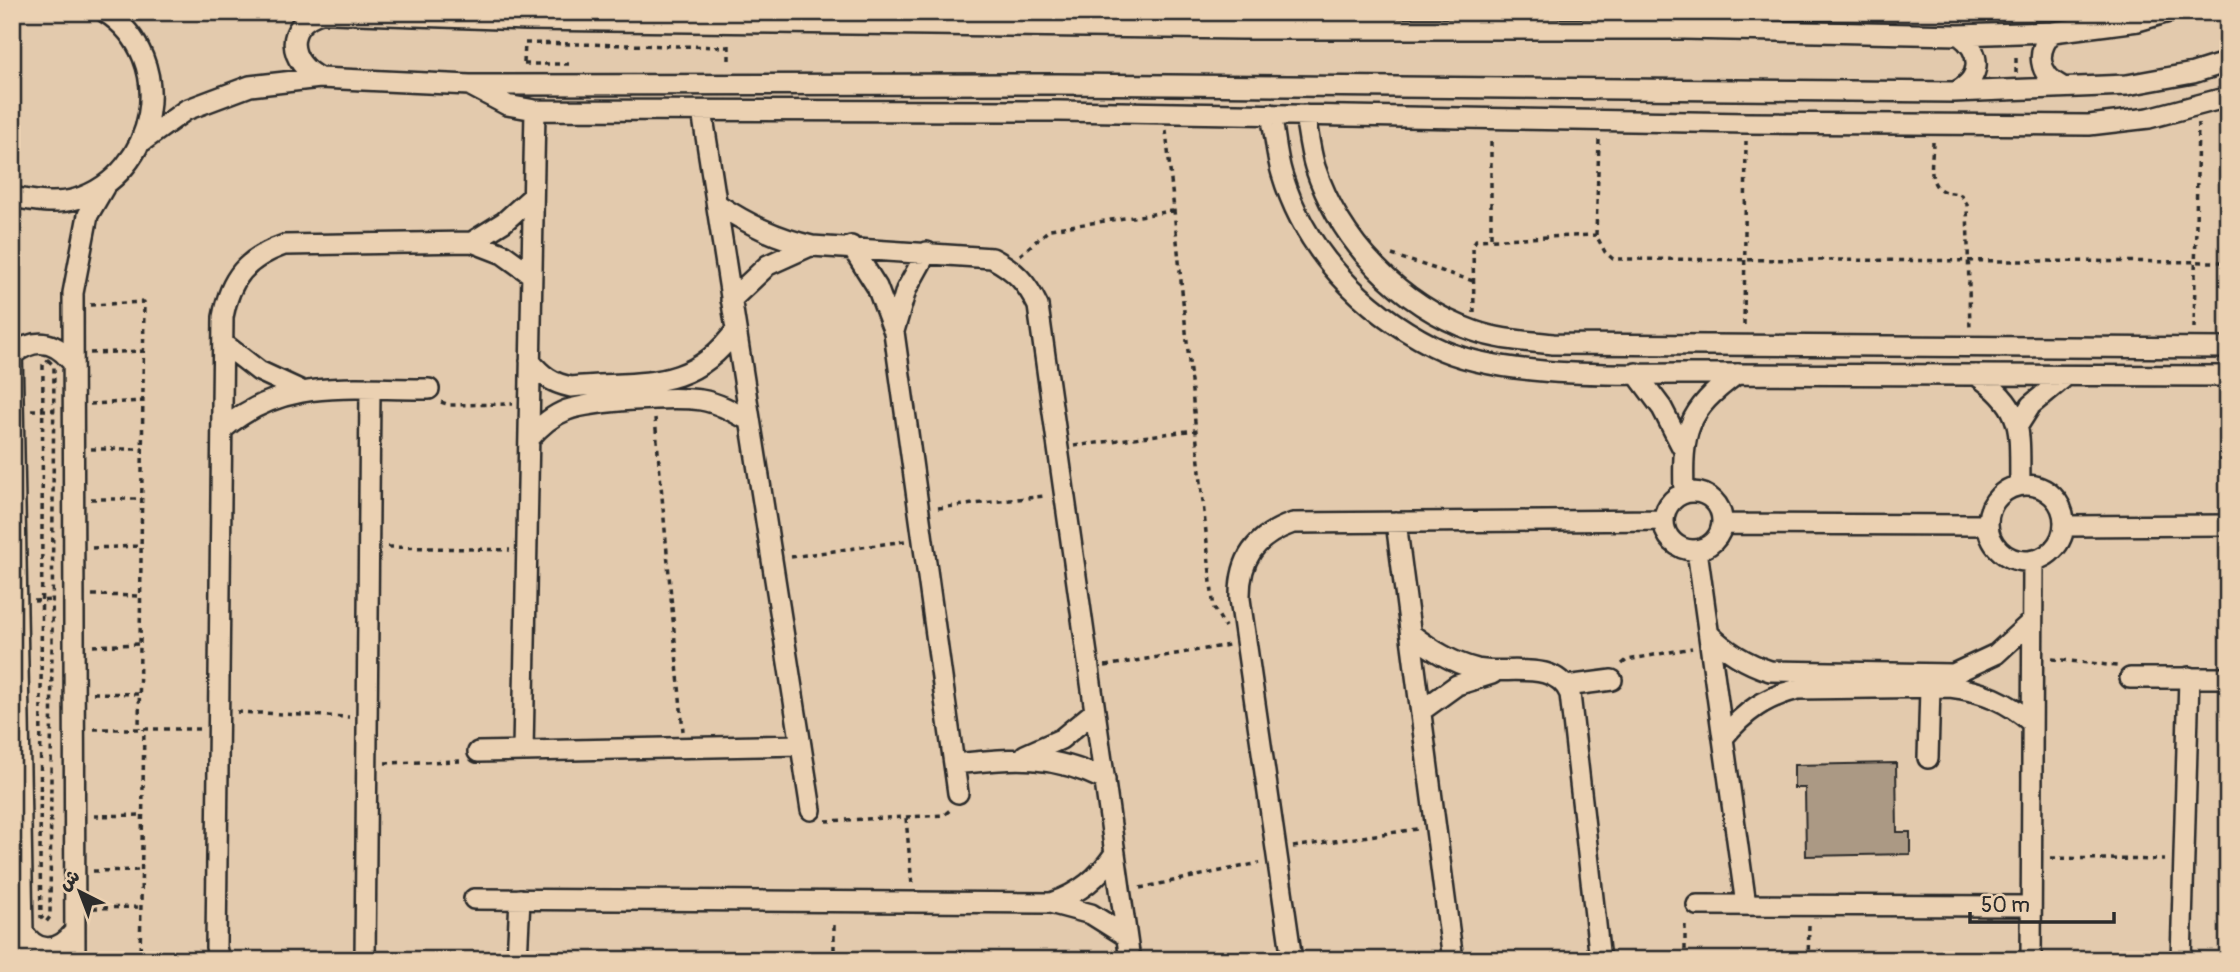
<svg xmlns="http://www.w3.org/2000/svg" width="2240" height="972" font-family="Pangolin,'Playpen Sans Arabic',sans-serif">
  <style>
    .building { fill: #ab9984; stroke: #2b2b2b; stroke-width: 2 }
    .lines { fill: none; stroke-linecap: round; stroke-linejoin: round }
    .street-casing { stroke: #2b2b2b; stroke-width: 24 }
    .path { stroke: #2b2b2b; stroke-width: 3.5; stroke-dasharray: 5 5; stroke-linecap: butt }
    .street { stroke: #ebd1b2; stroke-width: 19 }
  </style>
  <rect width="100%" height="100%" fill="#e3caad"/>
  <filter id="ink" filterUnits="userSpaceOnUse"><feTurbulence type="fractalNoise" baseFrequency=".0143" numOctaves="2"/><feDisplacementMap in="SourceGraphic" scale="14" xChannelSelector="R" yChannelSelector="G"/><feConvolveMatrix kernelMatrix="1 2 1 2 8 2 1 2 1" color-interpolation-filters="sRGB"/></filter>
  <g filter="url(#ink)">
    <path class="building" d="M1896 763 1897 832H1910V854L1806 856 1805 788H1794V765Z"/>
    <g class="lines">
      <g class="street-casing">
        <path id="street" d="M304 12 526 20 1242 29H1684L1959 35 2053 32 2138 21 2169 12
          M1270 22 1302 12
          M2053 32C2035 51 2038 74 2061 86
          M320 78C288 63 283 25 321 13
          M471 86 507 105 535 110 1059 111 1747 123 2089 125 2149 118 2228 97
          M1955 92C1982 79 1983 52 1959 35
          M702 111 811 810
          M1271 114C1275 133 1276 155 1282 174 1305 251 1362 310 1433 346 1504 382 1646 373 1727 374 1894 375 2061 376 2228 376
          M1305 115C1308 132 1310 151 1315 167 1340 242 1400 305 1474 331 1499 340 1527 341 1553 344L2228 348
          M143 141 186 110 250 86 320 78 470 85 1058 84 1954 92 2127 85 2193 73 2228 62
          M12 197C33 201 55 205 76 199 157 174 179 59 105 12
          M717 204C748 224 776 238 812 246L992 258C1015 270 1027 283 1038 306L1130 960
          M472 242 504 222 533 196
          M851 246 877 287 894 332 958 793
          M731 300 768 265 810 246
          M894 331 906 290 927 252
          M223 343 259 371 300 390
          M12 346 23 931 20 960
          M14 354C34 338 54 340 70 360
          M530 361C542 376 552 383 571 387 640 380 690 394 736 330
          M1636 373 1662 408 1682 447
          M1976 375C2026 409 2019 431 2020 485
          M2019 424 2031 405 2066 376
          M222 430C284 376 352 390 429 389
          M529 439C540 426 551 416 567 410 592 401 674 396 701 400 719 403 734 412 750 421
          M1988 523a38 38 0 1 1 76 0a38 38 0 1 1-76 0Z
          M1664 521a29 29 0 1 1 58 0a29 29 0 1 1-58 0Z
          M1684 493C1682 432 1686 411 1737 374
          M1396 522 1453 960
          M1722 524 1988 525
          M2064 526 2228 525
          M1697 550 1746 905
          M1411 634C1431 649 1452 663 1477 669 1508 675 1555 659 1570 694L1600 960
          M1709 634C1727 652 1745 663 1770 671L1953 674 1996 654 2032 621
          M2130 678H2228
          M1566 686 1612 680
          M1421 711 1457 685 1492 674
          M1723 738C1745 711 1766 697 1798 689L1950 687C1983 691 2007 701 2032 723
          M523 751 535 110
          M478 752 801 745
          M1025 755 1061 739 1095 711
          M1928 758 1930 688
          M954 764C1013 758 1050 753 1105 780
          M474 899 1050 903 1091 914 1126 936
          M1051 903C1080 893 1098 878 1115 853
          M1697 905 2031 906
          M23 931C36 953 58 953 73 933
          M75 960 73 293 88 215 106 184
          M219 960 216 947 223 317C230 278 247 258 284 245L472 242 503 254 532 275
          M365 960 370 390
          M517 960 520 899
          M1292 960 1240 599C1239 559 1255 536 1293 523L1664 520
          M2031 960 2033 560
          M2181 960 2189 677"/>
      </g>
      <path class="path" d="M525 43 729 47
        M729 45V65
        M524 63 525 43
        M524 64H571
        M2016 73V53
        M1166 130 1212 593 1214 608 1225 627
        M1599 140 1596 235 1605 252 1613 259 2228 262
        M1933 142C1933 156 1926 184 1943 191 1949 194 1955 192 1961 195L1967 204 1970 330
        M1491 237V137
        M1020 255 1050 229 1173 211
        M1392 255 1473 281
        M90 305 144 302 139 729
        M1474 313 1473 245 1476 240 1596 235
        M1744 325 1746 141
        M2194 328 2198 123
        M90 353 144 351
        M48 360 54 366 50 917 46 922 41 917 40 859 43 365Z
        M441 402 450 405 513 404
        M90 404 144 401
        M31 410H55
        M655 418 683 731
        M1074 446 1195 430
        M91 449H143
        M91 499H142
        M938 508 1045 496
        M388 547 510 550
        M92 548 141 546
        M791 557 905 541
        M92 595 141 596
        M34 601 54 600
        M93 646 140 644
        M2052 659 2117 666
        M1622 664 1627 660 1692 648
        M1105 666 1229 645
        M93 693 138 694
        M237 712 349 717
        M94 729H202
        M385 763 461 761
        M94 816 142 815
        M906 818 912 885
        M826 821 944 815 950 810
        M1293 847 1417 829
        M2051 858 2165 860
        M93 871 141 870
        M1140 888 1259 863
        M93 908 140 907
        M140 960 144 729
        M834 960V921
        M1685 960V920
        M1808 960 1809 925"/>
      <use href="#street" class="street"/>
    </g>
  </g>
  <rect width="2240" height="972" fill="none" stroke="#ebd1b2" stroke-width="42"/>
  <rect x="21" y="21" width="2198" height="930" fill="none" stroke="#2b2b2b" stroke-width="2.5" filter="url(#ink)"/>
  <g transform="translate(80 892) rotate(318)" stroke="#ebd1b2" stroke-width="5" paint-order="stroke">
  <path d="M0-5L12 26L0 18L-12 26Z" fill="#2b2b2b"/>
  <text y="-10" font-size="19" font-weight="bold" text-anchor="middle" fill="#2b2b2b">ش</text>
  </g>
  <path d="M1970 912v10h144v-10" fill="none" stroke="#2b2b2b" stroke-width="3.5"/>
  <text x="1981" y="912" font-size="21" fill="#2b2b2b" stroke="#ebd1b2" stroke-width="5" paint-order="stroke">50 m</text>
</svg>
